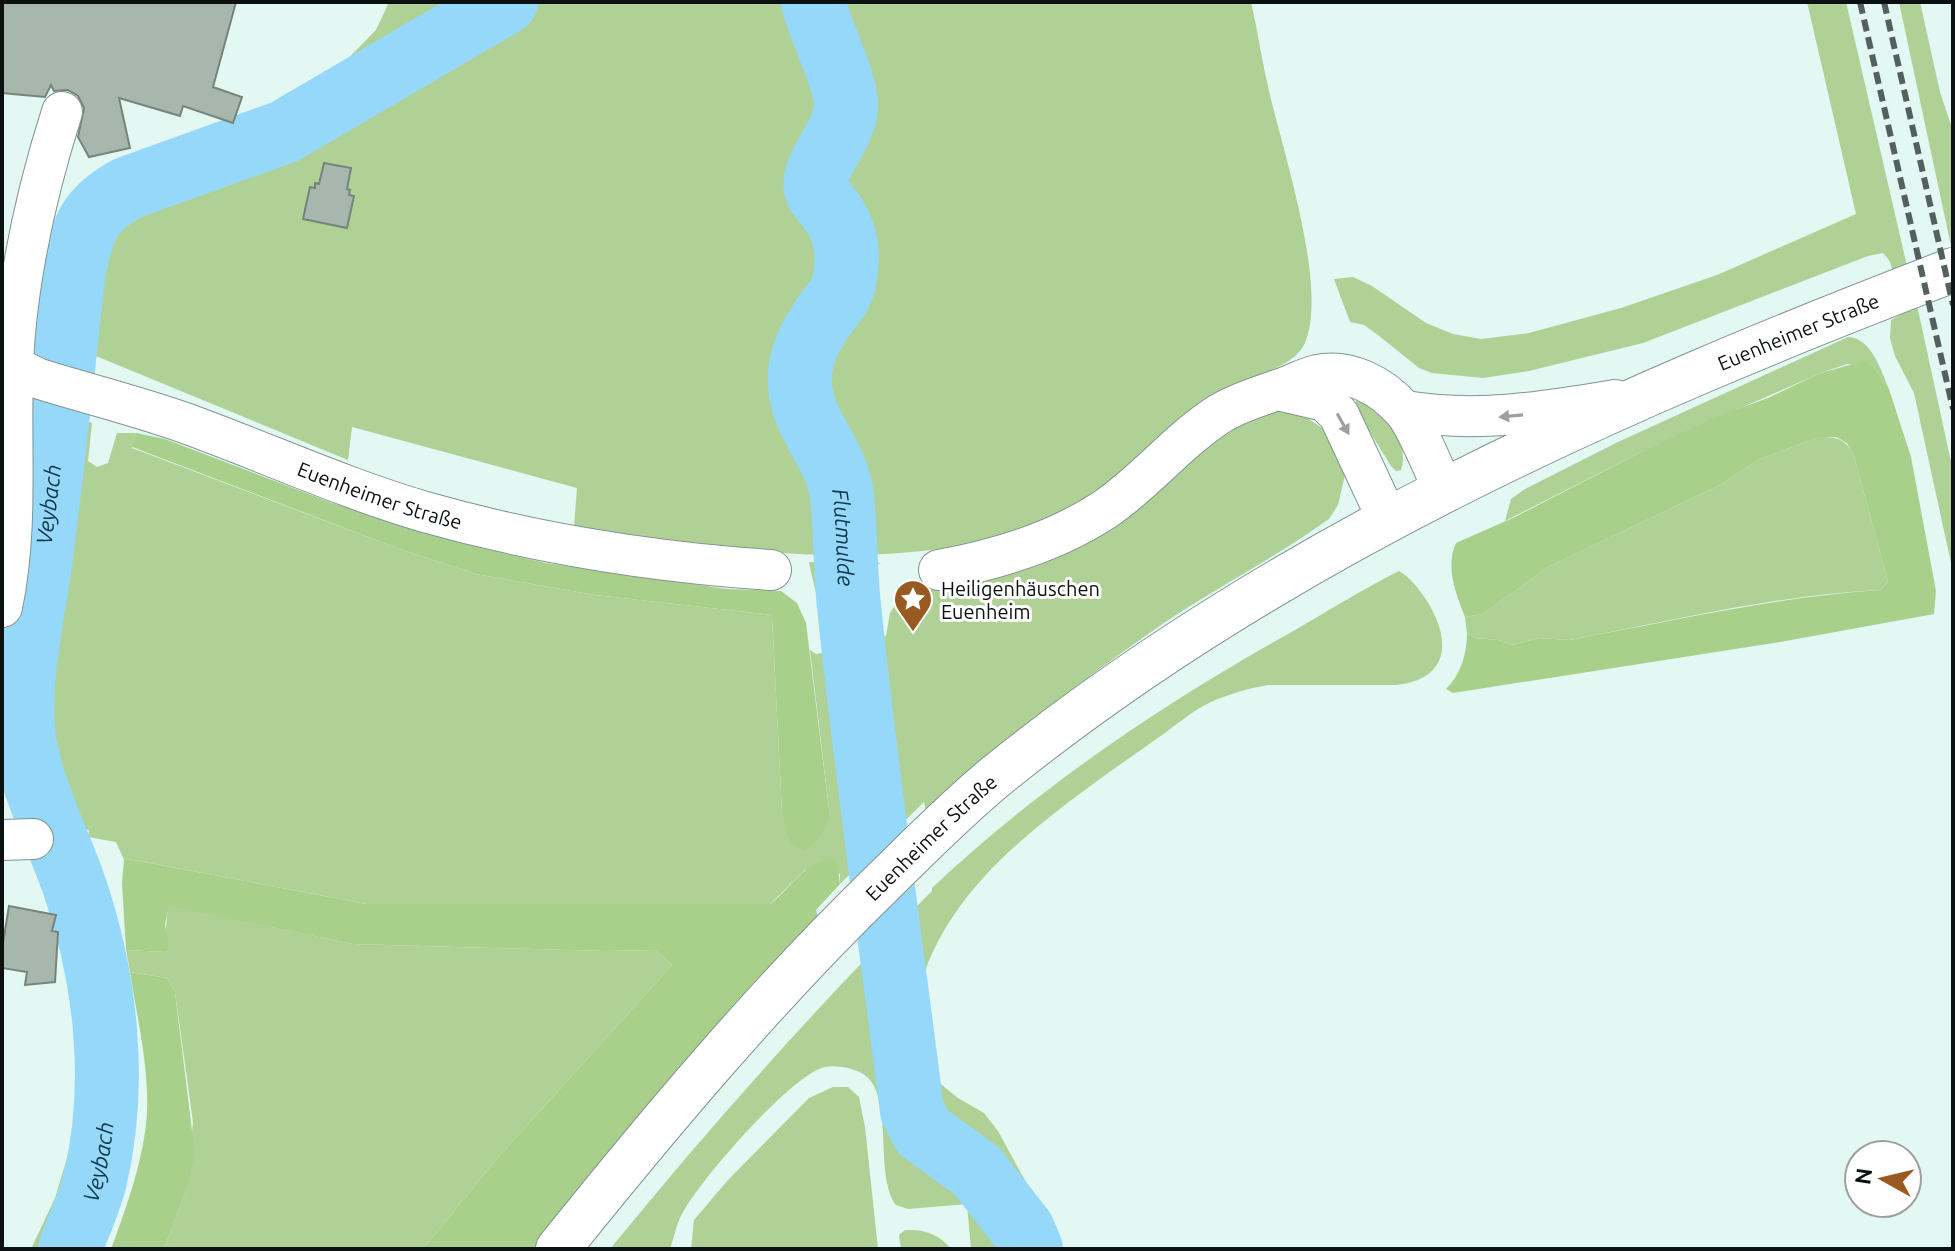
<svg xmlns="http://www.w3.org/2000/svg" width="1955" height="1251" font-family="Ubuntu,sans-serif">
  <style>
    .green { fill: #afd196 }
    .forest { fill: #a8d08a }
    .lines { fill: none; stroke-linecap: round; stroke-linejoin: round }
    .river { stroke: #96d8fa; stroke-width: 64 }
    .building { fill: #a8b7ad; stroke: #76857b; stroke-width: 2 }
    .minor-casing { stroke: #819490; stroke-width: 42 }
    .major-casing { stroke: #819490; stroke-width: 46 }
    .minor { stroke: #fff; stroke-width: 40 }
    .major { stroke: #fff; stroke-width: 44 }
    .rail { stroke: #54605e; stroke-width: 6; stroke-dasharray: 12 6; stroke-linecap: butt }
    .oneway { fill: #9da09f }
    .labels { text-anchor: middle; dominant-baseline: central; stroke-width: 6; stroke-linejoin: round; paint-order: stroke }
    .street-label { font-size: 20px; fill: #0a1110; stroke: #fff }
    .poi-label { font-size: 20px; fill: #0a1110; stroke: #fff; text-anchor: start }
    .water-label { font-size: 22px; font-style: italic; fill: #103749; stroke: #fff }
  </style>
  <rect width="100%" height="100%" fill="#e3f7f3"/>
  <path class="green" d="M389 2H1251C1258 32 1262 62 1269 91 1283 151 1327 284 1306 340 1298 364 1268 369 1249 381 1235 389 1223 400 1210 410 1168 441 1117 484 1072 508 925 584 732 551 574 527L577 488 352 427 348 460 91 354 85 357 84 371 39 360 61 228 69 209 81 193 96 181 120 168 257 121 322 85 376 30Z
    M1807 2H1846L1907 266 1893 271 1889 260 1883 253 1868 256 1643 343 1529 371 1483 378 1432 373 1419 368 1378 335 1364 325 1350 322 1334 279 1353 277 1372 286 1426 323 1453 334 1481 339 1529 333 1621 308 1717 275 1856 214Z
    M1899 2H1920L1940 92 1953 131 1951 246Z
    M1917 305 1953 471V572L1914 393 1895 356 1890 338 1891 320Z
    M1848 337C1872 338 1881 371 1889 389L1874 367 1847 364 1818 374 1639 453 1505 521 1511 499 1525 489 1618 442Z
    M31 396 84 409 82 418 92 423 88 461 97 467 108 463 117 433H136L132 448 397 548 476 574 595 595 772 615 782 812 830 817 810 650 816 654 822 653C827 617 815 596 809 562L881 563 869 570 866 578 870 628 873 635 881 638 886 636 890 613 902 595 981 580 1235 426 1263 415 1281 411 1295 413 1306 417 1332 435 1345 475 1338 505 1329 519C1276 557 1218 587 1164 623 1080 680 1002 745 926 812L924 802 840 884V874L805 870 770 904H367L128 859 124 860 116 842 88 837 89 830 75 827 73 834H70L68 831 19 823 2 763V658L18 581Z
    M1358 399C1382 412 1411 440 1401 470L1396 471 1391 466 1357 411 1353 404Z
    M1819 437C1838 437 1846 439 1854 456L1888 582 1880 590C1775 595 1673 621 1569 640L1540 638 1511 645 1498 640 1475 638 1467 633 1465 617 1483 614 1548 567 1720 485 1758 460Z
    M1399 571C1411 578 1417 587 1425 598 1451 637 1452 679 1396 685H1269C1249 688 1229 694 1211 702 1191 711 1173 728 1155 740 1101 778 1028 828 984 877 961 902 941 931 928 963 918 989 921 1045 926 1072L958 1098 984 1113 998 1131 1040 1208 1056 1249H971L967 1204 908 1209 896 1205C874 1176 894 1099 866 1076 856 1068 831 1063 819 1069 784 1084 700 1180 682 1214 676 1225 674 1238 670 1249H610C712 1124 818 1005 932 891V888C1039 787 1160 706 1288 634 1325 613 1361 590 1399 571Z
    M80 853C90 857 97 865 101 875 112 900 112 950 115 978 122 1030 136 1079 131 1131 127 1172 109 1211 95 1249H31L55 1198 80 1115 84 1073 67 918 43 854 54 857 76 916 88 973 99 1057V1090L91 1166 104 1169C109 1137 114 1104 113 1071 111 999 92 928 75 859Z
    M168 905 353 944 603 951 655 950 672 965 495 1161 423 1249H164L186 1191 193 1122 175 992 167 978 130 972 126 950 164 952Z
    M833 1087H848L859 1097 865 1127 878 1249H691L694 1220 728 1180 809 1098Z
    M905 1230C925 1229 939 1234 951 1249H901L899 1235Z"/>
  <path class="forest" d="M1863 361 1874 367 1889 389 1911 457 1936 591 1934 614 1780 642 1453 693 1446 689C1461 674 1467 654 1467 633L1475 638 1498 640 1511 645 1540 638 1569 640C1673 621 1775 597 1880 590L1888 582 1854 456 1847 443 1836 437H1819L1758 460 1720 485 1548 567 1483 614 1465 617C1456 594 1445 567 1456 543L1515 517 1639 453 1716 417 1768 398 1818 374Z
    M136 433 165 439 332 503 460 543 546 563 727 589 781 591 797 603 806 623 830 817 821 836 804 851 791 845 782 812 772 615 595 595 476 574 397 548 132 447Z
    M831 858 837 862 840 884 816 910 818 918 586 1184 533 1249H423L495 1161 672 965 655 950 603 951 353 944 169 906 165 924 169 949 165 952 126 950 122 883 124 860 128 859 367 904H770C791 888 804 863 831 858Z
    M130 972 167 978 175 992 195 1155 186 1191 164 1249H111C127 1206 144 1159 147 1113 149 1066 137 1018 130 972Z"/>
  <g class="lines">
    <g class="river">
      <path id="s1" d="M813 2C820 31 846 80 846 105 846 136 811 165 816 189 818 197 824 201 829 208 847 230 850 255 844 282 842 294 834 303 826 313 811 335 798 357 800 385 803 428 837 452 842 497 846 533 845 570 849 606 866 774 891 942 912 1111L923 1132 977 1171 1023 1230 1031 1249"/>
      <path id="s2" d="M70 1249C78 1226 89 1204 95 1180 118 1083 106 976 73 882 56 834 26 777 23 727 19 672 33 617 40 564 53 466 63 367 74 269 84 226 88 210 128 188L284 132 506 2"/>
    </g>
  </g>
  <path class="building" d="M2 2H236L213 87 242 97 233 123 183 106 180 116 119 98 130 148 89 157 78 137 84 108 78 96 68 90 54 91 51 85 45 97 2 93Z
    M324 163 351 168 347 189 350 190 349 195 354 196 347 228 303 219 310 187 315 188V183L319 184Z
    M9 906 56 915 52 931 58 932 55 982 25 985 27 972 2 968V949Z"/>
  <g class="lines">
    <g class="minor-casing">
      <g id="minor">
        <path id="s3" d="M2 360C16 365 27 375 40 379 88 394 137 406 185 423 265 452 343 488 425 512 538 544 654 562 771 570"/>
        <path d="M1278 390 1325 401 1339 415 1388 520"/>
        <path d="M1405 411C1479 423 1542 412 1615 400"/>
        <path d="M939 570C995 560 1055 542 1104 510 1146 482 1178 440 1221 413 1241 401 1261 396 1283 388 1294 384 1305 378 1317 375 1349 368 1382 386 1403 410 1416 424 1435 472 1444 491"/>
        <path d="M2 607C21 517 7 425 15 333 22 257 39 184 62 112"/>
        <path d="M2 840 33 839"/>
      </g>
    </g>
    <g class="major-casing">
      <g id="major">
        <path id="s4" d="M558 1249C660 1122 764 998 881 884 918 848 955 810 995 777 1277 548 1616 399 1953 270"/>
      </g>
    </g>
    <use href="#minor" class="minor"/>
    <use href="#major" class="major"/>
    <path class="rail" d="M1860 2 1953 409
      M1884 2 1953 305"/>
  </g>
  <defs><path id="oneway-solid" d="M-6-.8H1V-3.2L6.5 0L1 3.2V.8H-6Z" transform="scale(2)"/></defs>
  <g class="oneway">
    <use href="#oneway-solid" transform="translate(1511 416) rotate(175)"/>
    <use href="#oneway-solid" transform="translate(1343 424) rotate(61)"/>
  </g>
  <defs>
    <g id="sight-pin" transform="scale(2)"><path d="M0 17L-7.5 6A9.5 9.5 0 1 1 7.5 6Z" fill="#995a22" stroke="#fff"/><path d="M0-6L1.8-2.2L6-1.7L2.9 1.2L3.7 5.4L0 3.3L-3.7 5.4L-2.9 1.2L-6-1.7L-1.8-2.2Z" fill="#fff"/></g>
  </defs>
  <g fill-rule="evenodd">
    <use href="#sight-pin" x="913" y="599"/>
  </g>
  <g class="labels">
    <g class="street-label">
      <text stroke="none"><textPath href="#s4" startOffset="1566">Euenheimer Straße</textPath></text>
      <text stroke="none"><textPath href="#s3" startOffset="402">Euenheimer Straße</textPath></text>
      <text stroke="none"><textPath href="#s4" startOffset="556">Euenheimer Straße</textPath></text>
    </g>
    <g class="poi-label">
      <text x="941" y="588">Heiligenhäuschen<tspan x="941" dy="23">Euenheim</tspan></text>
    </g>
    <g class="water-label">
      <text stroke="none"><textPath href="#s2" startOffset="764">Veybach</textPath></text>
      <text stroke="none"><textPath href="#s1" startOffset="576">Flutmulde</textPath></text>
      <text stroke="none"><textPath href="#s2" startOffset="92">Veybach</textPath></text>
    </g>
  </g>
  <rect width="1955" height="1251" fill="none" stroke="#0a1110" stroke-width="8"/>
  <g transform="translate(1883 1179) rotate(278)"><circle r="38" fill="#ffffff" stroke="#9da09f" stroke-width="2"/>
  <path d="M0-6L14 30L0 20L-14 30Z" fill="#995a22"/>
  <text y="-12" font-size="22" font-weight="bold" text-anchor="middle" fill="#0a1110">N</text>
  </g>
</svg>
